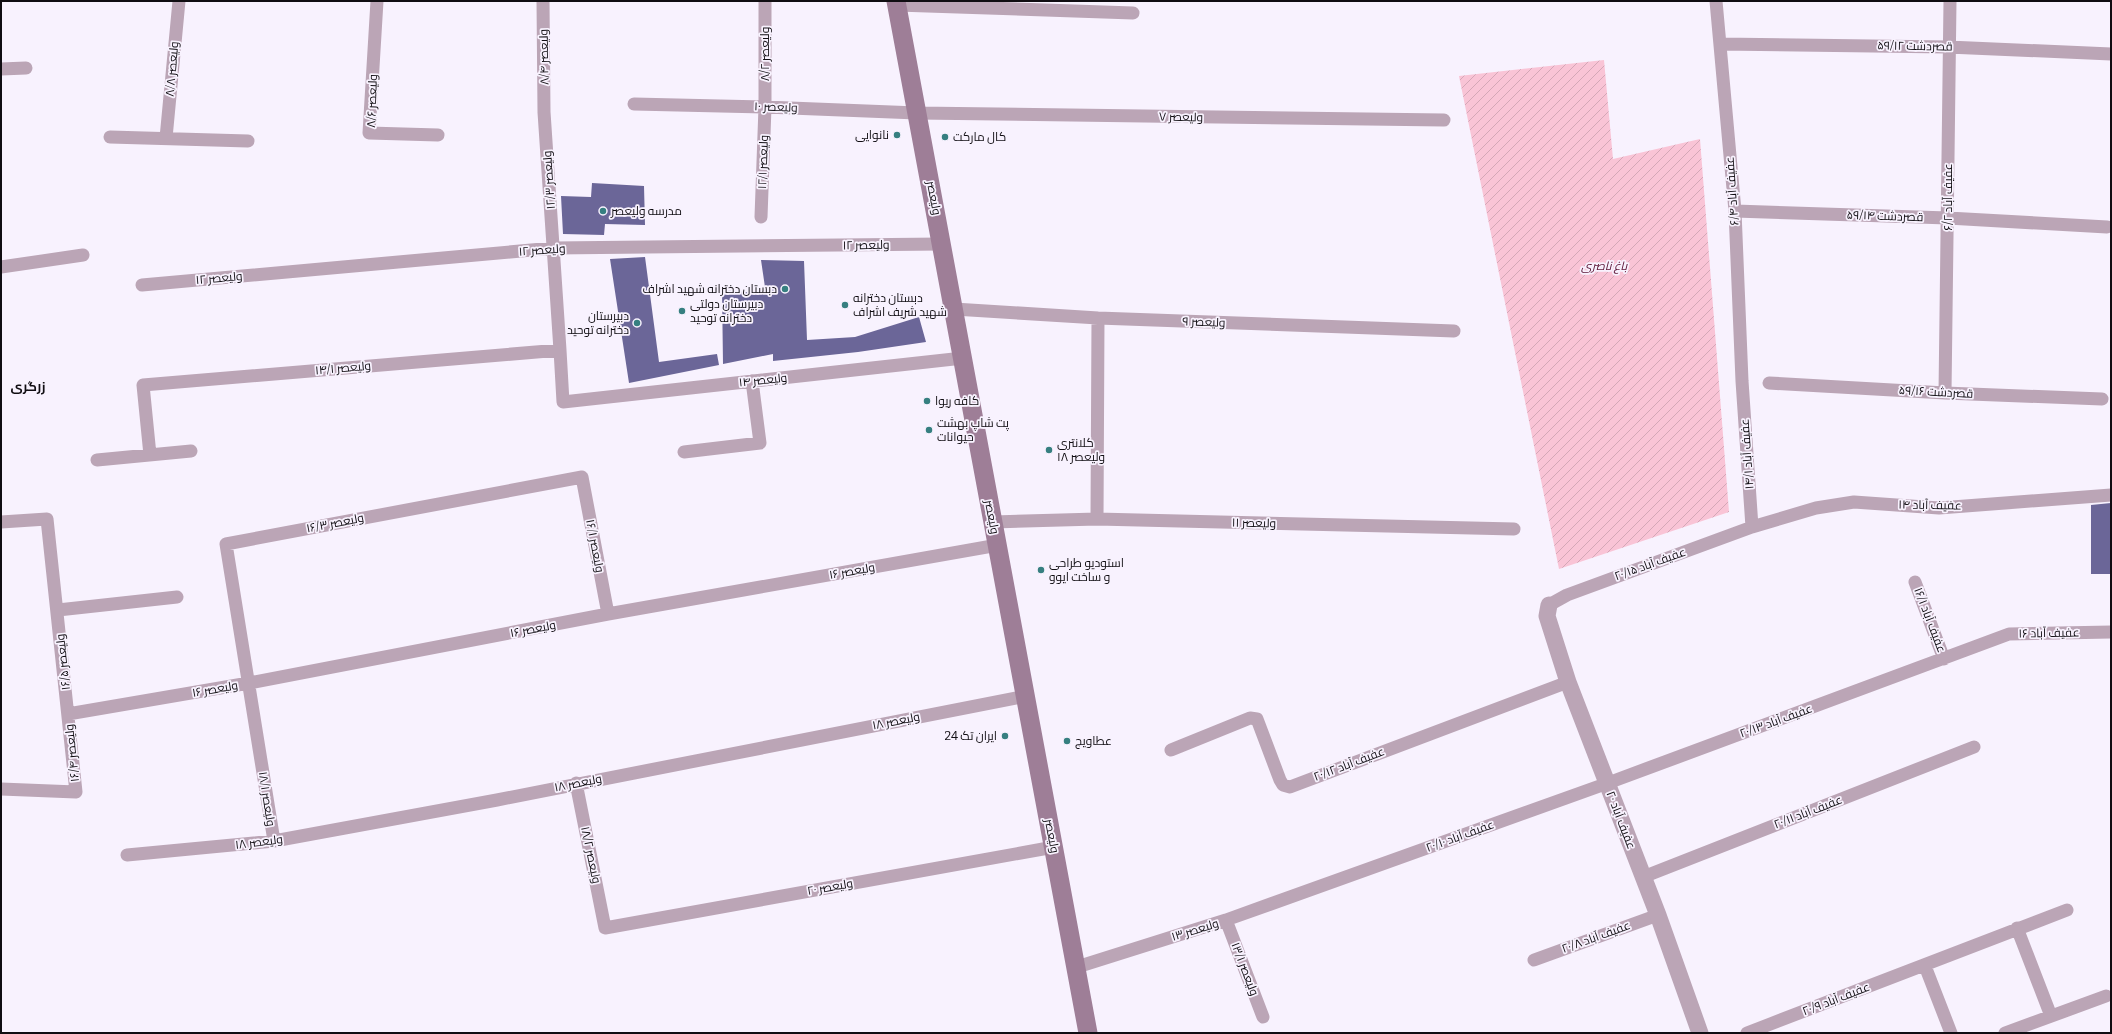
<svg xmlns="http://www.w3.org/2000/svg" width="2112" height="1034" font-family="Bitter,Cairo,serif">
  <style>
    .garden { fill: url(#garden-furrows) }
    .building { fill: #6b6698 }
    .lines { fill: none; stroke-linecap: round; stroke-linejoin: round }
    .minor { stroke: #bba5b6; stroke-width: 13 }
    .tertiary { stroke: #bba5b6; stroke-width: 17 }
    .secondary { stroke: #9e7e97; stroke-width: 19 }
    .poi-dot { fill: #367f80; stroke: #f8f2fe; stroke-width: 1.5 }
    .labels { text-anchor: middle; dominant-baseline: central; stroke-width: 3.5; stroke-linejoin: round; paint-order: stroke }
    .street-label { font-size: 12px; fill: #100d12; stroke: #f8f2fe }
    .poi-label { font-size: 12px; fill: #100d12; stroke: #f8f2fe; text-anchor: start }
    .park-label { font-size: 12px; font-style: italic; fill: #5c1436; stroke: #f8f2fe }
    .neighbourhood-label { font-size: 13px; font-weight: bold; fill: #100d12; stroke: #f8f2fe }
  </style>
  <defs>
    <pattern id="garden-furrows" width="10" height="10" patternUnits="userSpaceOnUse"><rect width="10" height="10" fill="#f9c4d6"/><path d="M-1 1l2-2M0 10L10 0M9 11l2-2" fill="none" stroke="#d4a7b7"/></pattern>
  </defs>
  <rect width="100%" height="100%" fill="#f8f2fe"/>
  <path class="garden" d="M1604 60 1613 159 1700 139 1729 512 1559 569 1459 76Z"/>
  <path class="building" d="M592 183 644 186 645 225 605 224 604 235 563 234 561 196 591 197Z
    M645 257 659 362 717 354 719 365 629 383 610 259Z
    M761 260 804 261 807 340 855 337 919 317 926 342 858 352 773 361V354L723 364 722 290 766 294Z
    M2111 503V574H2091V505Z"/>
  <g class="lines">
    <path class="minor" d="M377 1 369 133 438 135
      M543 1 544 112 560 350
      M1716 1 1735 211 1742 381 1752 527
      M897 5 1133 13
      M1720 44 1948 47 2111 54
      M1 69 26 68
      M634 104 765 107 917 113 1444 120
      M110 137 248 141
      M166 138 179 1
      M1735 211 1948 218 2107 227
      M761 217 765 107V1
      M1 267 83 255
      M142 285 554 248 942 244
      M954 309 1098 318 1454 331
      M1769 383 1945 393 2102 399
      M1945 393 1950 1
      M684 452 760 443 752 381
      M150 455 143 385 560 350 563 402 963 358
      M97 460 191 451
      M1097 519 1098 318
      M1 522 47 519 76 792 1 789
      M993 522 1097 519 1514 529
      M1915 582 1944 659
      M1549 605 1567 595 1752 527 1816 508 1854 502 1939 508 2111 495
      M58 610 177 597
      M68 714 249 683 608 614 998 545
      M1171 750 1250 718 1257 719 1280 780 1283 785 1290 787 1568 682
      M576 783 605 928 1054 847
      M274 841 226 544 582 477 608 614
      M127 855 274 841 497 800 1026 696
      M1643 877 1974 747
      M1226 920 1263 1017
      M2017 928 2051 1016
      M1534 960 1658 915
      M1925 966 1951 1033
      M1077 967 1226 920 1608 783 2009 634 2111 632
      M1747 1033 2067 910
      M2005 1033 2106 996"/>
    <path class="tertiary" d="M1549 605 1547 616 1568 682 1658 915 1700 1033"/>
    <path class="secondary" d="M896 1 1088 1033"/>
  </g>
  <g class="poi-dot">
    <circle cx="897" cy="135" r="4"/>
    <circle cx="945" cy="137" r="4"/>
    <circle cx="603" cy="211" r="4"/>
    <circle cx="785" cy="289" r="4"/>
    <circle cx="845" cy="305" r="4"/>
    <circle cx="682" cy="311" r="4"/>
    <circle cx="637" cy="323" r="4"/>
    <circle cx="927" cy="401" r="4"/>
    <circle cx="929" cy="430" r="4"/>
    <circle cx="1049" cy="450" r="4"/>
    <circle cx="1041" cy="570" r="4"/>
    <circle cx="1005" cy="736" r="4"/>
    <circle cx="1067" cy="741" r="4"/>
  </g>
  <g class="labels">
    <g class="street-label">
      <text transform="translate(1915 46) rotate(1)">۵۹/۱۲ قصردشت</text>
      <text transform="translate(765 54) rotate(-90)">۸/۲ ولیعصر</text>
      <text transform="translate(544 57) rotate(-91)">۸/۴ ولیعصر</text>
      <text transform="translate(172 69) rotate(-85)">۸/۸ ولیعصر</text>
      <text transform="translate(372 101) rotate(-88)">۸/۶ ولیعصر</text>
      <text transform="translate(776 107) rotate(2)">۱۰ ولیعصر</text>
      <text transform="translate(1181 117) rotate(1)">۷ ولیعصر</text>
      <text transform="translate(763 162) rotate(-88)">۱۲/۱ ولیعصر</text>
      <text transform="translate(549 180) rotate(-94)">۱۲/۳ ولیعصر</text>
      <text transform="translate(1732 191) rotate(-94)">عفیف آباد ۶/۴</text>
      <text transform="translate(1948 197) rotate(-90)">عفیف آباد ۶/۲</text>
      <text transform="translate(934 198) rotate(79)">ولیعصر</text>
      <text transform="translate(1885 216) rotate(2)">۵۹/۱۴ قصردشت</text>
      <text transform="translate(866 245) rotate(-1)">۱۲ ولیعصر</text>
      <text transform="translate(542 250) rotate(-4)">۱۲ ولیعصر</text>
      <text transform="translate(219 278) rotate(-5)">۱۲ ولیعصر</text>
      <text transform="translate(1204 322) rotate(2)">۹ ولیعصر</text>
      <text transform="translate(343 368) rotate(-5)">۱۴/۱ ولیعصر</text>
      <text transform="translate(763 380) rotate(-6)">۱۴ ولیعصر</text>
      <text transform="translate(1936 392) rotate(3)">۵۹/۱۶ قصردشت</text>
      <text transform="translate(1747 454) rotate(-94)">عفیف آباد ۱۴/۱</text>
      <text transform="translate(1930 505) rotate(1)">عفیف آباد ۱۴</text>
      <text transform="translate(992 517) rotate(79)">ولیعصر</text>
      <text transform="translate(335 523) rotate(-11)">۱۶/۳ ولیعصر</text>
      <text transform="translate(1254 523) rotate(1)">۱۱ ولیعصر</text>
      <text transform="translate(595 546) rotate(79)">۱۶/۱ ولیعصر</text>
      <text transform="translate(1650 564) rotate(-20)">عفیف آباد ۲۰/۱۵</text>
      <text transform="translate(852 571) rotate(-10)">۱۶ ولیعصر</text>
      <text transform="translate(1930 620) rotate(69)">عفیف آباد ۱۶/۱</text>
      <text transform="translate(533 629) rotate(-11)">۱۶ ولیعصر</text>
      <text transform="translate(2049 633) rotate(-1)">عفیف آباد ۱۶</text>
      <text transform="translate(63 662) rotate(-96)">۱۶/۵ ولیعصر</text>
      <text transform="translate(215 689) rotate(-10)">۱۶ ولیعصر</text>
      <text transform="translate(896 721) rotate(-11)">۱۸ ولیعصر</text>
      <text transform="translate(1776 721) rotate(-20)">عفیف آباد ۲۰/۱۳</text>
      <text transform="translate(72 753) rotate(-96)">۱۶/۴ ولیعصر</text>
      <text transform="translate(1349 764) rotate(-21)">عفیف آباد ۲۰/۱۲</text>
      <text transform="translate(578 783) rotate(-11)">۱۸ ولیعصر</text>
      <text transform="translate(267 799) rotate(81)">۱۸/۱ ولیعصر</text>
      <text transform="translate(1808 812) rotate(-21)">عفیف آباد ۲۰/۱۱</text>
      <text transform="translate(1621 820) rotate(69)">عفیف آباد ۲۰</text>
      <text transform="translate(1052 836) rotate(79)">ولیعصر</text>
      <text transform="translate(1460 836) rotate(-20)">عفیف آباد ۲۰/۱۰</text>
      <text transform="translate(259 842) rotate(-7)">۱۸ ولیعصر</text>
      <text transform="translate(591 855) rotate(78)">۱۸/۲ ولیعصر</text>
      <text transform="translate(830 887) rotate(-10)">۲۰ ولیعصر</text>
      <text transform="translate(1195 930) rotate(-17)">۱۳ ولیعصر</text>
      <text transform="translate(1596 937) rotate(-20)">عفیف آباد ۲۰/۸</text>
      <text transform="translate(1245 969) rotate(69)">۱۳/۱ ولیعصر</text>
      <text transform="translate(1836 999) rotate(-21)">عفیف آباد ۲۰/۹</text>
    </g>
    <g class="poi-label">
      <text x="889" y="135" text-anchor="end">نانوایی</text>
      <text x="953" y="137">کال مارکت</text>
      <text x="611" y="211">مدرسه ولیعصر</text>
      <text x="777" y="289" text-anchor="end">دبستان دخترانه شهید اشراف</text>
      <text x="853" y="298">دبستان دخترانه<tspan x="853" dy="14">شهید شریف اشراف</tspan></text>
      <text x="690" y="304">دبیرستان دولتی<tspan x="690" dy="14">دخترانه توحید</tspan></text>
      <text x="629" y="316" text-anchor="end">دبیرستان<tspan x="629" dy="14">دخترانه توحید</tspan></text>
      <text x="935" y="401">کافه ریوا</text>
      <text x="937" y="423">پت شاپ بهشت<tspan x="937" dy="14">حیوانات</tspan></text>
      <text x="1057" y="443">کلانتری<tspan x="1057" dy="14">۱۸ ولیعصر</tspan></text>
      <text x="1049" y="563">استودیو طراحی<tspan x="1049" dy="14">و ساخت ایوو</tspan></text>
      <text x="997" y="736" text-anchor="end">ایران تک 24</text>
      <text x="1075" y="741">عطاویچ</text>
    </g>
    <g class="park-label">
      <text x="1604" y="266">باغ ناصری</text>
    </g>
    <g class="neighbourhood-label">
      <text x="28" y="386">زرگری</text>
    </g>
  </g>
  <rect width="2112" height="1034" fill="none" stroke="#100d12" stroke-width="4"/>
</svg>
